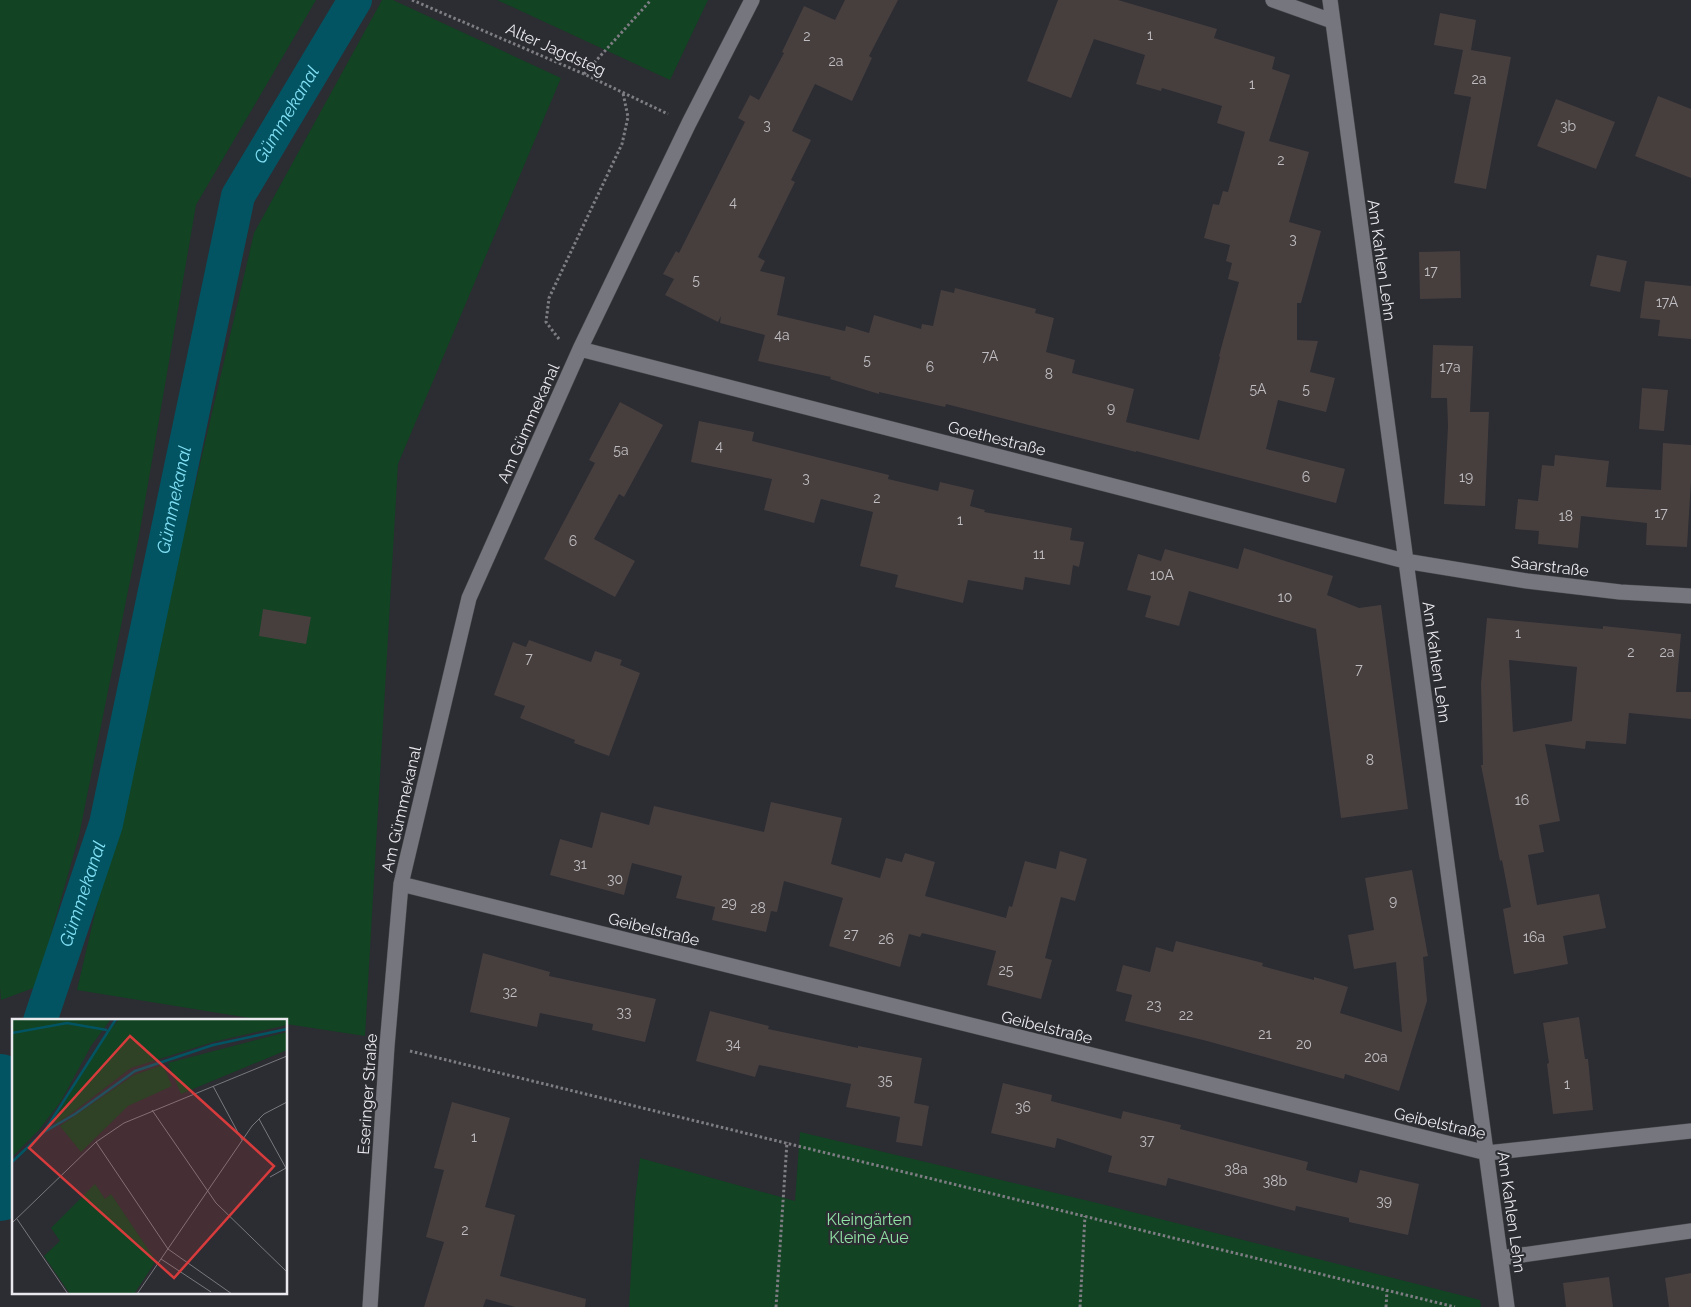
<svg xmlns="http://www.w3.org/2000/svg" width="1691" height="1307" font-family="Raleway,sans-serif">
  <rect width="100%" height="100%" fill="#2c2c33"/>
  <path fill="#124322" d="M 0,0 L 316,0 L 196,205 L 139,536 L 79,836 L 36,987 L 1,1000 L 0,987 Z
    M 382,0 L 393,0 L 561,78 L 398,464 L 365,1036 L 286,1024 L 286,1021 L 268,1021 L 77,990 L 254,233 Z
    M 497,0 L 708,0 L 670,80 Z
    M 800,1132 L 1089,1201 L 1480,1300 L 1481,1307 L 629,1307 L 635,1201 L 640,1158 L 795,1201 Z"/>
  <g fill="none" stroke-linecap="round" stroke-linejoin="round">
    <g stroke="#035462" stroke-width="34">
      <path id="s1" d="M 40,1021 L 106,824 L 238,196 L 355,0"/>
      <path d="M 5,1123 L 14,1098"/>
    </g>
    <path stroke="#035462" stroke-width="58" d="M 0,1083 L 5,1123 L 0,1192"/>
  </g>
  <path fill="#473f3e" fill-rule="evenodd" d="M 845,0 L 898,0 L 869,56 L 872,58 L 852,101 L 815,84 L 792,131 L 811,140 L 791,180 L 795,182 L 758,257 L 765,261 L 760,271 L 785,277 L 777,315 L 845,331 L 846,326 L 869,333 L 874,315 L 921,329 L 922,324 L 933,326 L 941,290 L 954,293 L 955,288 L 1036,309 L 1035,313 L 1054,318 L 1046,352 L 1075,360 L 1072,373 L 1134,389 L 1126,422 L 1199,440 L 1220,357 L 1219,356 L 1239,282 L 1228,279 L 1232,263 L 1226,261 L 1230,245 L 1204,238 L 1213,204 L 1219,205 L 1223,191 L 1228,192 L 1245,132 L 1217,123 L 1222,106 L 1162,88 L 1161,91 L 1136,84 L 1145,55 L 1094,39 L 1071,98 L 1027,81 L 1058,0 L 1118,0 L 1217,29 L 1214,38 L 1275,57 L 1272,69 L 1290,75 L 1269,141 L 1309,152 L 1289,222 L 1321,231 L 1301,303 L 1297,303 L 1297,340 L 1318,341 L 1310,372 L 1335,378 L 1326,412 L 1278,400 L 1266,449 L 1345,469 L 1336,503 L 1136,451 L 1136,452 L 946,404 L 945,407 L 879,392 L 879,394 L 830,379 L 831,377 L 758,361 L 765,335 L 720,323 L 721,316 L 718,322 L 665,295 L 674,279 L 663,274 L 676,251 L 679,253 L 745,122 L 738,118 L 750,95 L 759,100 L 784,53 L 782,52 L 804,6 L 835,20 Z
    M 1440,13 L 1476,20 L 1471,50 L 1511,57 L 1486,189 L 1454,183 L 1471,97 L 1454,94 L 1463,50 L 1434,45 Z
    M 1658,96 L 1691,109 L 1691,178 L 1635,156 Z
    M 1556,99 L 1615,122 L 1596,169 L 1537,146 Z
    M 1460,251 L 1461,298 L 1420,299 L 1419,252 Z
    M 1597,255 L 1627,261 L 1620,292 L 1590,286 Z
    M 1645,281 L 1691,286 L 1691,339 L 1658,336 L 1660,320 L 1640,318 Z
    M 1433,345 L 1473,346 L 1470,412 L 1489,412 L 1485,506 L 1444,504 L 1448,426 L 1447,398 L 1431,398 Z
    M 1642,388 L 1668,390 L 1664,431 L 1639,429 Z
    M 620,402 L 663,425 L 624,497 L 619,494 L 594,539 L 635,561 L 615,597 L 544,559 L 595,463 L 589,460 Z
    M 699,421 L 754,432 L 752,441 L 889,475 L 888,479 L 938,491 L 940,482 L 974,490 L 970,506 L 985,510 L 984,512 L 1072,528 L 1070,540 L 1084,542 L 1079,567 L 1073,565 L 1070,585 L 1025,577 L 1023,590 L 968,580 L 963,603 L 895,587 L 898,575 L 860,566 L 873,512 L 821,499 L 814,523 L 764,510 L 772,479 L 691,462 Z
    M 1663,443 L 1691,445 L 1691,481 L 1687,547 L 1646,545 L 1647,523 L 1581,516 L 1578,548 L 1538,544 L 1539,531 L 1515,529 L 1518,499 L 1538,501 L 1542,465 L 1554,466 L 1555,455 L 1609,461 L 1606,487 L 1661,490 Z
    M 1244,548 L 1333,576 L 1327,595 L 1359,608 L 1381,605 L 1408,809 L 1341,818 L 1316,629 L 1189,591 L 1179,626 L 1145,617 L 1151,596 L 1127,590 L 1138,554 L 1161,561 L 1165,549 L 1238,569 Z
    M 263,609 L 311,617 L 306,644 L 259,636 Z
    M 1487,618 L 1603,629 L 1603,626 L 1681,634 L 1676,692 L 1691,692 L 1691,719 L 1629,713 L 1626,744 L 1586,741 L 1585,749 L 1545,744 L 1560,821 L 1539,825 L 1544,852 L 1528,855 L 1537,905 L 1599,894 L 1606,928 L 1563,936 L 1568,964 L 1514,974 L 1503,909 L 1511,907 L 1502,860 L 1500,861 L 1481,765 L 1483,765 L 1481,684 ZM 1509,660 L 1577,667 L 1572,721 L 1513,732 Z
    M 529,640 L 591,662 L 595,651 L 622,660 L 620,665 L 640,673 L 609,756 L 574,743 L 575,740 L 520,718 L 525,706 L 494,695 L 513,642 L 526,647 Z
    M 771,802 L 842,818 L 831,864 L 880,878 L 886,858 L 902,862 L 905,853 L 935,862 L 925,896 L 1006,918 L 1009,906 L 1012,907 L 1025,861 L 1056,869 L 1060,851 L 1087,859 L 1075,901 L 1061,897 L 1045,958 L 1052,960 L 1041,999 L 987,985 L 996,951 L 922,933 L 920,937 L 909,934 L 900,967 L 829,946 L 843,898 L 784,881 L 777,912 L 771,911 L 766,932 L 712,920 L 715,907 L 676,898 L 682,876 L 632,863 L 624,895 L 550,875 L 560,839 L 592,848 L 601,812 L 649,825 L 654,806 L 764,832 Z
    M 1412,870 L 1428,956 L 1423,957 L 1427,1001 L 1399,1091 L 1345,1074 L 1344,1079 L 1207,1041 L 1125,1021 L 1132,995 L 1116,991 L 1123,965 L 1150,972 L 1156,947 L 1173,952 L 1176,941 L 1263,963 L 1262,966 L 1314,980 L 1314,977 L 1348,987 L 1340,1013 L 1402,1032 L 1396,962 L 1354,969 L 1348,935 L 1374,930 L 1365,878 Z
    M 483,953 L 550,972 L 549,976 L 656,999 L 645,1042 L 592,1030 L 593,1024 L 540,1013 L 537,1027 L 470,1012 Z
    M 710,1011 L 769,1026 L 768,1029 L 858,1048 L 858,1046 L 922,1058 L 914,1103 L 929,1106 L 922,1146 L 896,1142 L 900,1117 L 846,1107 L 851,1084 L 759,1065 L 755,1077 L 696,1061 Z
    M 1579,1017 L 1585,1059 L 1588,1059 L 1593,1110 L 1553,1114 L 1547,1064 L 1549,1063 L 1543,1023 Z
    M 1003,1083 L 1052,1095 L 1051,1101 L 1121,1119 L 1123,1111 L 1181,1125 L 1180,1129 L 1308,1162 L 1306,1170 L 1357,1183 L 1360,1170 L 1419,1184 L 1408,1235 L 1349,1222 L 1349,1218 L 1296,1206 L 1295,1211 L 1168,1178 L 1166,1186 L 1108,1172 L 1112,1156 L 1057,1138 L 1055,1148 L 991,1133 Z
    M 452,1102 L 510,1118 L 485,1207 L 515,1215 L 500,1276 L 586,1299 L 585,1307 L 515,1307 L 486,1299 L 483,1307 L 424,1307 L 444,1242 L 426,1237 L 444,1170 L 434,1168 Z
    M 1691,1273 L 1691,1307 L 1669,1307 L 1665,1278 Z
    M 1609,1277 L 1613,1307 L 1566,1307 L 1563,1283 Z"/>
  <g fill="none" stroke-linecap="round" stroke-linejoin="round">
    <g stroke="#48484e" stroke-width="16">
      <path id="minor" d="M 1273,0 L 1332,21
        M 1330,0 L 1507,1307
        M 580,349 L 1405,561 L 1527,581 L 1620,592 L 1691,596
        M 401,884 L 1487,1153 L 1691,1131
        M 1501,1258 L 1691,1231
        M 370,1307 L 387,1046 L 401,884 L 469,598 L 580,349 L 689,123 L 752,0"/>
    </g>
    <path stroke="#7d7d83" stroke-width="3" stroke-dasharray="2.5 2.5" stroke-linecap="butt" d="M 412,0 L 584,74 L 668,114
      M 584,74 L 651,0
      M 559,339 L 546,322 L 549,298 L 622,144 L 628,117 L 623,93
      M 410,1051 L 1455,1307
      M 776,1307 L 787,1142
      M 1080,1307 L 1085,1216
      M 1386,1307 L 1387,1291"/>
    <use href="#minor" stroke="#76767e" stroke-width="15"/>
  </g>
  <g text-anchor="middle" stroke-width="4.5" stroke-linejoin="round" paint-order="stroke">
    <g font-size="14" fill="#c0bec2">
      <text x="1150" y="40">1</text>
      <text x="807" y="41">2</text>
      <text x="836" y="66">2a</text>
      <text x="1479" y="84">2a</text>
      <text x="1252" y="89">1</text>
      <text x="767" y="130">3</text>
      <text x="1568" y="131">3b</text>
      <text x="1281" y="165">2</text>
      <text x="733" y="207">4</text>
      <text x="1293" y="244">3</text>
      <text x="1431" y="276">17</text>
      <text x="696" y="285">5</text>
      <text x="1667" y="307">17A</text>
      <text x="782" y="340">4a</text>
      <text x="990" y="361">7A</text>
      <text x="867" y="365">5</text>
      <text x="930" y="372">6</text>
      <text x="1450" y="372">17a</text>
      <text x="1049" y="379">8</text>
      <text x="1258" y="394">5A</text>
      <text x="1306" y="394">5</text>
      <text x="1111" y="413">9</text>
      <text x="719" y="451">4</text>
      <text x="621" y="455">5a</text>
      <text x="1306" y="482">6</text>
      <text x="1466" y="482">19</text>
      <text x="806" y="483">3</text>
      <text x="877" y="503">2</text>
      <text x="1661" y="518">17</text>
      <text x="1566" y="521">18</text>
      <text x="960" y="525">1</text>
      <text x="573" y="546">6</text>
      <text x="1039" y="559">11</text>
      <text x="1162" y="580">10A</text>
      <text x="1285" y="602">10</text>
      <text x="1518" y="638">1</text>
      <text x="1631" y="657">2</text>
      <text x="1667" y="657">2a</text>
      <text x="529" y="663">7</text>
      <text x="1359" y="674">7</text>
      <text x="1370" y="765">8</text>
      <text x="1522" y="805">16</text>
      <text x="580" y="869">31</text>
      <text x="615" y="884">30</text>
      <text x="1393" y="906">9</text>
      <text x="729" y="908">29</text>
      <text x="758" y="913">28</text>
      <text x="851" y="939">27</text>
      <text x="1534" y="942">16a</text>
      <text x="886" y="944">26</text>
      <text x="1006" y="975">25</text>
      <text x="510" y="997">32</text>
      <text x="1154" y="1010">23</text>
      <text x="624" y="1017">33</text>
      <text x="1186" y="1020">22</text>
      <text x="1265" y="1039">21</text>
      <text x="733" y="1049">34</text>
      <text x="1304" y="1049">20</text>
      <text x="1376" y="1062">20a</text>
      <text x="885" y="1085">35</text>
      <text x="1567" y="1089">1</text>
      <text x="1023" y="1112">36</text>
      <text x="474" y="1142">1</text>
      <text x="1147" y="1145">37</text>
      <text x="1236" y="1174">38a</text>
      <text x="1275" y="1186">38b</text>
      <text x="1384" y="1206">39</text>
      <text x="465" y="1235">2</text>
    </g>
    <g font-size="16" fill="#e9e9ee" stroke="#2c2c33">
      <text transform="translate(556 49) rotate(24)" y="6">Alter Jagdsteg</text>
      <text transform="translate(1382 260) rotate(82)" y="6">Am Kahlen Lehn</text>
      <text transform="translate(528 423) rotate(-66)" y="6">Am Gümmekanal</text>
      <text transform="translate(997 438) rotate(14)" y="6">Goethestraße</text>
      <text transform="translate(1550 566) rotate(7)" y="6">Saarstraße</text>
      <text transform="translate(1437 662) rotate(82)" y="6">Am Kahlen Lehn</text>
      <text transform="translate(401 809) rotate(-77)" y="6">Am Gümmekanal</text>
      <text transform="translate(654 929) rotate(14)" y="6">Geibelstraße</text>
      <text transform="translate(1047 1027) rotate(14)" y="6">Geibelstraße</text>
      <text transform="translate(367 1094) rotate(-86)" y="6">Eseringer Straße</text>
      <text transform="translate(1440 1123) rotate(13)" y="6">Geibelstraße</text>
      <text transform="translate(1512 1212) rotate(82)" y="6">Am Kahlen Lehn</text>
    </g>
    <g font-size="16" fill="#90e3a4" stroke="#2c2c33">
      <text x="869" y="1225">Kleingärten<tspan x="869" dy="18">Kleine Aue</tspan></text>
    </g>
    <g font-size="18" font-style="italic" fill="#82e1f6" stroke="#2c2c33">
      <text dy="6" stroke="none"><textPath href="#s1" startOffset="944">Gümmekanal</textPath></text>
      <text dy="6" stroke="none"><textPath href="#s1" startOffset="539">Gümmekanal</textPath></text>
      <text dy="6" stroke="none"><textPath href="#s1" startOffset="134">Gümmekanal</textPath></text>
    </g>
  </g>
  <g transform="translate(12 1019)">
    <rect width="275" height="275" fill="#2c2c33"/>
    <path d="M 0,0 L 99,0 L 79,27 L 49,82 L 27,111 L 0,138 ZM 107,0 L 275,0 L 275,6 L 201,23 L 119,49 L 60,94 L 45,104 L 41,102 L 84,29 ZM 275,13 L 275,31 L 169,75 L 156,44 ZM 151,46 L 160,67 L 116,87 L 69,133 L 48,107 L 122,56 ZM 83,165 L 93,180 L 99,175 L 144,242 L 122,275 L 58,275 L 32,237 L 48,222 L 39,209 Z" fill="#124322"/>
    <path fill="none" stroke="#035462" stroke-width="2.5" d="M 0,14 L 55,4 L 95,11M 32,113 L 63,95 L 123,52 L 201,26 L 275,10M 0,143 L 32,113 L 104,0"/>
    <path fill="none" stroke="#78787e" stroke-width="1" d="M 201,67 L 230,121M 140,91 L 204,184 L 275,253M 247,100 L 275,151M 84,123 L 156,230 L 220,275M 258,158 L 274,149M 5,200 L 56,275M 0,204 L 84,123 L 112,104 L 275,37M 149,240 L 199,273M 125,275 L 240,107 L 252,95 L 275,83"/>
    <path fill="#d83b3c" fill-opacity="0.15" stroke="#d83b3c" stroke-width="2.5" d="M 118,17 L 262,147 L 162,259 L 17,129 Z"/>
    <rect width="275" height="275" fill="none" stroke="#e9e9ee" stroke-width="2.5"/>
  </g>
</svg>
